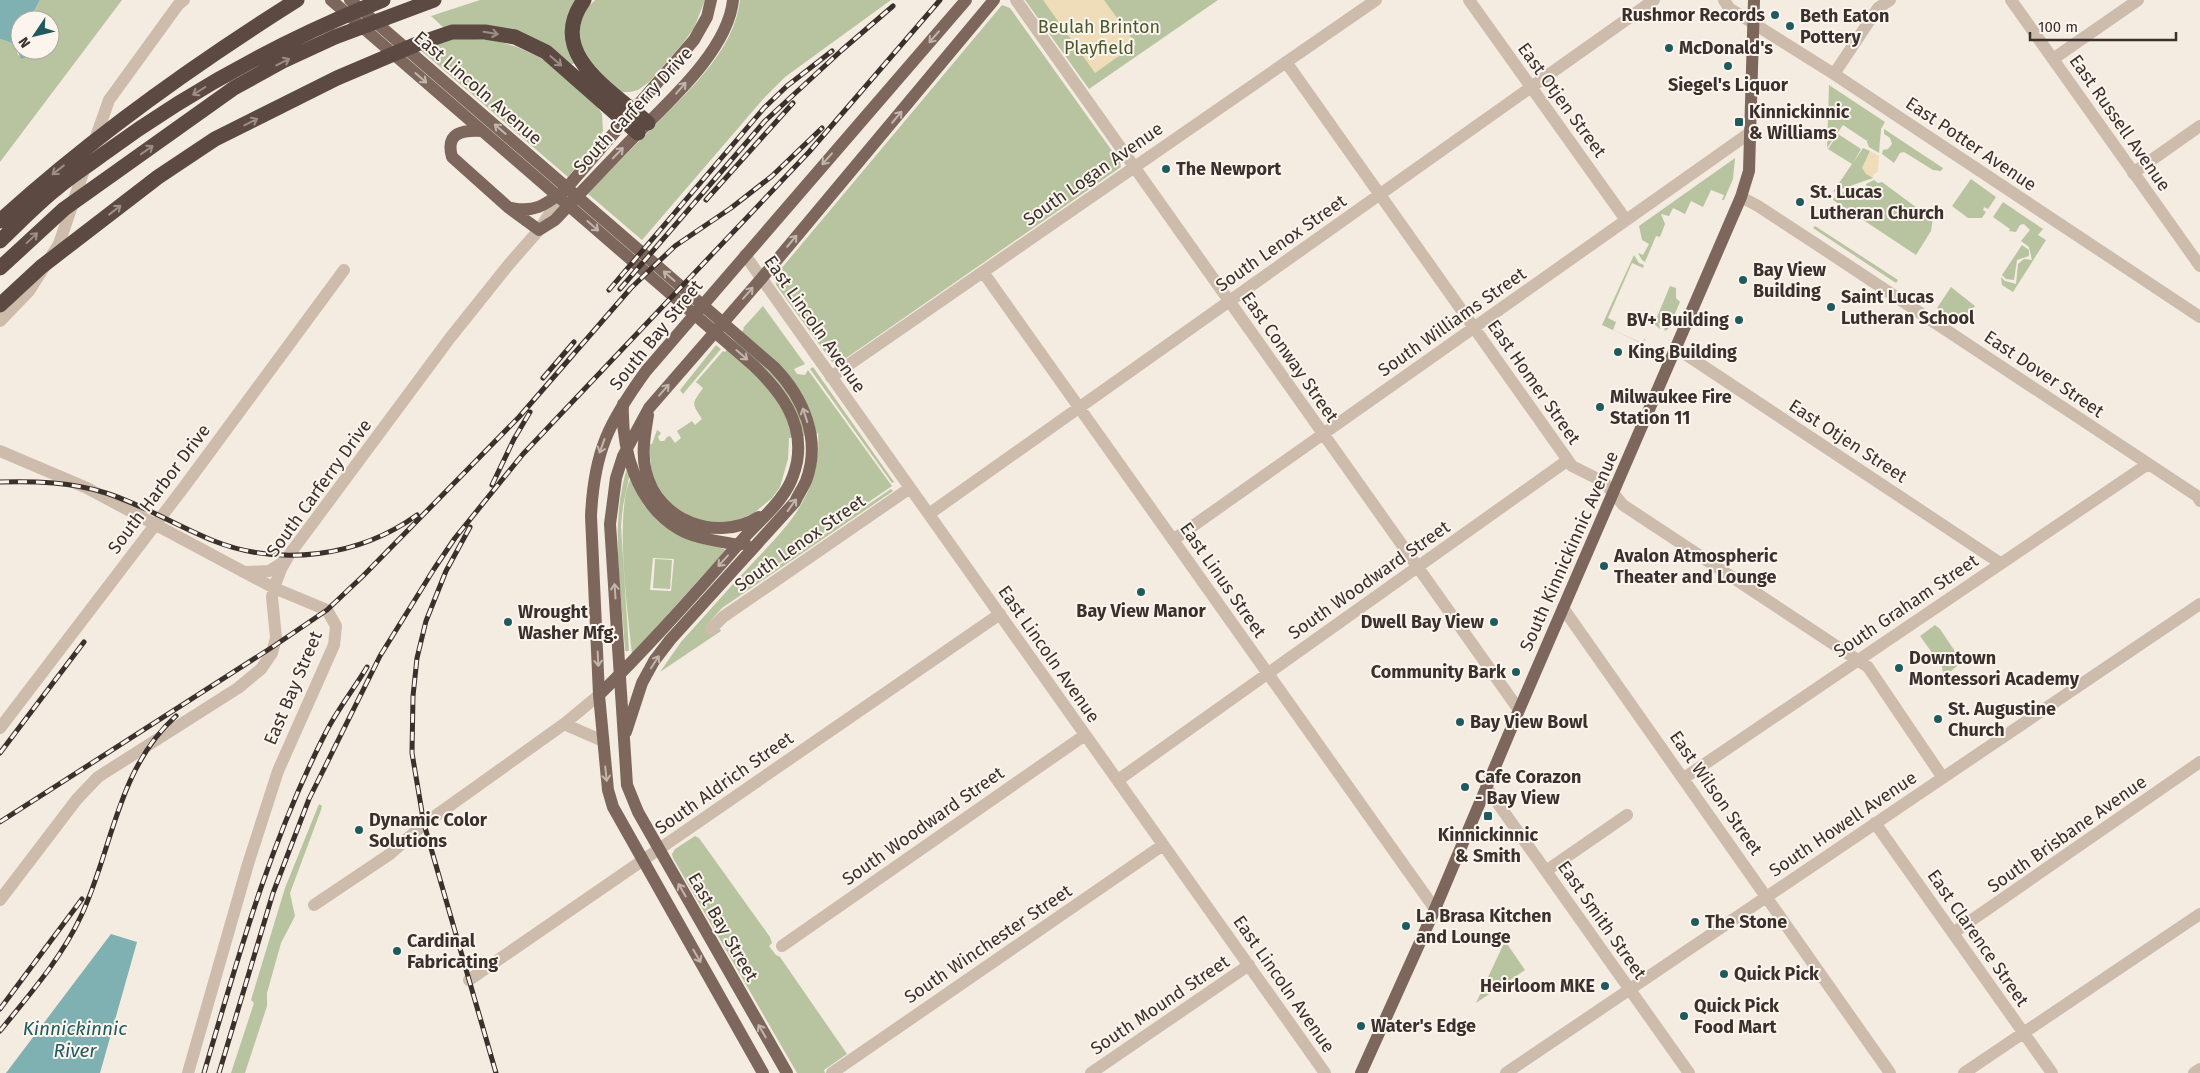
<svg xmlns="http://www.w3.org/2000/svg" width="2200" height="1073" font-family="'Fira Sans',sans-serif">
  <rect width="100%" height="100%" fill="#f4ebe1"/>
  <path fill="#b8c4a0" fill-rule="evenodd" d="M 40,0 L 122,0 L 0,162 L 0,39 L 15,44 L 18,55 L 26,57 L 34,50 L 50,50 L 50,20 L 29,20 Z
    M 480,0 L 578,0 L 575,63 L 570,65 L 552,49 L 444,28 L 431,16 Z
    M 595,0 L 705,0 L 694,28 L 683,43 L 649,82 L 638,90 L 630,92 L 623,92 L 613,88 L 591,68 L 577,37 L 582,13 Z
    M 740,0 L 891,0 L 785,77 L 764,98 L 642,240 L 587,193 C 609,172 630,150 652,128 C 687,92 734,52 740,0 Z
    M 1025,0 L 1218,0 L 1089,89 Z
    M 1002,5 L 1010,8 L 1120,162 L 1121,167 L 839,363 L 832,362 L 776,285 L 775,276 Z
    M 452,38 L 494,40 L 517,47 L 539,57 L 554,67 L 596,104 L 602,114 L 603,131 L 598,139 L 568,177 L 418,48 Z
    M 1829,85 L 1885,122 L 1881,129 L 1879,153 L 1869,147 L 1867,142 L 1868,139 L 1867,141 L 1843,125 L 1827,148 Z
    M 1884,129 L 1943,168 L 1941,171 L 1933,170 L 1904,152 L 1900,153 L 1894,163 L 1882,154 L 1883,150 L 1888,149 L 1892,144 L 1890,138 L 1884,134 Z
    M 1838,134 L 1861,149 L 1853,163 L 1863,148 L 1870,151 L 1863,168 L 1873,178 L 1833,192 L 1852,164 L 1828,149 Z
    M 1735,158 L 1733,179 L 1724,200 L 1722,200 L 1724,195 L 1711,190 L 1703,207 L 1691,201 L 1685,214 L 1673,208 L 1669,216 L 1661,214 L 1665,224 L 1660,237 L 1656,236 L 1645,262 L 1642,260 L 1638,253 L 1643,255 L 1649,244 L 1642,240 L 1639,226 Z
    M 1971,179 L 1996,197 L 1988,209 L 1984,207 L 1983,210 L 1986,212 L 1982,218 L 1968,218 L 1952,206 Z
    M 1874,180 L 1878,183 L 1882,182 L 1928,216 L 1933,217 L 1931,231 L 1916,255 L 1833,200 L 1836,195 L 1856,188 L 1857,191 L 1864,190 L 1867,187 L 1866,184 Z
    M 2003,202 L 2043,229 L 2038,235 L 2046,240 L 2013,292 L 2002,285 L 2001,277 L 2005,281 L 2016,284 L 2018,264 L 2024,259 L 2032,260 L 2029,247 L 2021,241 L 2030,230 L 2024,224 L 2020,225 L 2016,232 L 2009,231 L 2010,229 L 1993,217 Z
    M 1815,226 L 1898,280 L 1896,283 L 1813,228 Z
    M 2022,245 L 2029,250 L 2029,256 L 2017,260 L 2014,280 L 2006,279 L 2002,275 Z
    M 1634,255 L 1639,263 L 1644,265 L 1643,268 L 1632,263 L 1608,318 L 1616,322 L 1613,330 L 1642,343 L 1646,337 L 1643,344 L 1602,325 Z
    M 1670,286 L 1676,288 L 1676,298 L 1680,302 L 1668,329 L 1665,331 L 1663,323 L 1659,323 L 1660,329 L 1654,324 Z
    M 1951,287 L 1975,306 L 1962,325 L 1937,308 Z
    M 763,306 L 805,364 L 794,369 L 797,374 L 805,375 L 808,370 L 892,486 L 743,588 L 736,581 C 778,534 823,501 818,432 L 817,434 L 789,438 L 788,459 L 780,487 L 772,498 L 754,513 L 730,523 L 698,522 L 669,504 L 652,477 L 649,444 L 652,444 L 657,430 L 661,433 L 658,437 L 660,441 L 664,441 L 667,437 L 670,436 L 675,443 L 681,438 L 677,431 L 692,421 L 695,425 L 702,419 C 692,403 691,405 703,388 L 696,382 L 723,351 L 725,352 L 744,329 L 743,328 Z
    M 716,345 L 721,349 L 683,394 L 680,390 Z
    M 813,367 L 894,482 L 892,483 L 810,369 Z
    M 627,468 L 630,473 L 623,506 L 621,526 L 629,651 L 625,651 C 622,591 609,527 627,468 Z
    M 631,477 L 643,504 L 659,522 L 726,550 L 632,654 C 628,612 614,513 631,477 ZM 653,558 L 674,559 L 671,591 L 650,590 Z
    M 891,489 L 893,491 L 722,608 L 706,626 L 711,634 L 720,629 L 721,631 L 660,672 L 681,642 L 734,583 L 743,590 Z
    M 655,559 L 672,560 L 670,589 L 653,588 Z
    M 1935,625 L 1940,629 L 1962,662 L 1951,671 L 1943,673 L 1941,660 L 1938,661 L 1920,636 Z
    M 319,804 L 322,806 L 321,810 L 290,893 L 295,916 L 281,943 L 267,993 L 267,1006 L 245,1073 L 231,1073 L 254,1003 L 251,1000 L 285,888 Z
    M 695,836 L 699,838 L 770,937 L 772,943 L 769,946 L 776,955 L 780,957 L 847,1054 L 824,1070 L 825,1073 L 797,1073 L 673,858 L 672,854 L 675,849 Z
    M 1505,941 L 1525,970 L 1476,1003 Z"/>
  <path fill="#efdcb8" d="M 1043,0 L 1104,0 L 1136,44 L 1095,73 Z
    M 1870,151 L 1879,156 L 1878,172 L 1874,174 L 1873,178 L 1866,174 L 1862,168 Z"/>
  <path fill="#7fb0b2" d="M 0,0 L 40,0 L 29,20 L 20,20 L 20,50 L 34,50 L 26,57 L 21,59 L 15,44 L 0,39 Z
    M 111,934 L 137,942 L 100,1073 L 6,1073 Z"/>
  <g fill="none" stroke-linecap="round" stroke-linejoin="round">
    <path stroke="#cdbbac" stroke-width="12" d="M 1016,0 L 1519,710
      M 1469,0 L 1626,220
      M 1724,0 L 1729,8 L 1834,74 L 2200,317
      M 2011,0 L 2200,266
      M 2053,59 L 2138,0
      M 1286,62 L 1572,466 L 1604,482 L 1623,505 L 1868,667 L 1943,778
      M 1834,74 L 1878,8 L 1890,0
      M 93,145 L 109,100 L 178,5 L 184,0
      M 2133,173 L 2200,126
      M 1741,197 L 1758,206 L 1813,242 L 2197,496 L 2200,501
      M 745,255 L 1325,1073
      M 983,272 L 1435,909
      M 0,321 L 29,291 L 59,244 L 86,164
      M 1676,348 L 2000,563
      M 831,377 L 1376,0
      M 0,451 L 87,488 L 274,588 L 327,610 L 336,626 L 334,645 L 278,771 L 248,864 L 188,1073
      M 929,514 L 1654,0
      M 1173,540 L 1751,132
      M 246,572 L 269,571 L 285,561
      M 1563,608 L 1890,1073
      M 711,629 L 723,617 L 910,488
      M 564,724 L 603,741
      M 0,728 L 184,487 L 344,270
      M 1684,778 L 2148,464
      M 1118,780 L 1568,460
      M 1487,788 L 1689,1073
      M 1875,823 L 2052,1073
      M 1546,871 L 1627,815
      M 0,900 L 77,799 L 98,777 L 238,688 L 261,669 L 272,653 L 276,638 L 272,597 L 274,588 L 281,569 L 289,555 L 450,338 L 510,263 L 539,230 L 563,193
      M 314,905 L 390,854 L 424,824 L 564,724 L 599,695
      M 1953,933 L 2200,762
      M 782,946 L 1085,735
      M 469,980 L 1000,614
      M 832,1073 L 1163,845
      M 1091,1073 L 1249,965
      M 1506,1073 L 2200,604
      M 1964,1073 L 2200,914
      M 2194,1073 L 2200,1069"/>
    <path stroke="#7d675c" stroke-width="12" d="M 331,0 L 754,366 C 781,392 804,422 797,462 C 795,471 792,480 788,487 C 777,507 758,522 743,539 C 697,592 649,646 599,695
      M 350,0 L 774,367 C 803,397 822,439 806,481 C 803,488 798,495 795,502 L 670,640 L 654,661 L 642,683 L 626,732
      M 482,131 C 463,130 445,132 452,157 L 509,208 L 539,230 L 555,220 C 580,193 606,166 632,139 C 666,104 728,51 733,0
      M 512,208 C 536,213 546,204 564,191 L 694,40 L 707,17 L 711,0
      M 623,404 C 621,449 637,505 679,529 C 696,539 719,541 738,545 L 745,543
      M 648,415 C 645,434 641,453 646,472 C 658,521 716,543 759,517
      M 763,1073 L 613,807 L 608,790 L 599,695 L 591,516 C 594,451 609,422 646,371 L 966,0
      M 787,1073 L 638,812 L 627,785 L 610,524 L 616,478 L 623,456 L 649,408 L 761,279 L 994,0
      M 1361,1073 L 1435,909 L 1519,710 L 1741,197 L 1749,171 L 1754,0"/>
    <path stroke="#5c4a42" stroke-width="15" d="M 584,0 C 545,54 612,91 648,123
      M 0,221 C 92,137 192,66 297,0
      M 0,241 C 18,224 36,205 56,189 C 70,177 86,167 102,155 C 189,91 283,40 383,0
      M 0,268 L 64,209 L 234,88 L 283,61 L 335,37 L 434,0
      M 0,305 L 41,267 L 158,177 L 215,139 L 337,78 L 417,44 L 452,32 L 485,32 L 515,37 L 546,52 L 638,133"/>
    <g stroke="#3b302b" stroke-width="5">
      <path id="rail" d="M 706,200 L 793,103
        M 620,289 L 765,121 L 842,50 L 893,6
        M 609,290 L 764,108 L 787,86 L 832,51
        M 543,378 L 574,342
        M 0,482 C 36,481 71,482 106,493 C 143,505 177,526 214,541 C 280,567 359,557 417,515
        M 492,485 L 514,439 L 530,412
        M 470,527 L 446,571 L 426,621 L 417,658 L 413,696 L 412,753 L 424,824 L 496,1073
        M 0,753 L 84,642
        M 0,822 L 274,646 L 327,610 L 363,576 L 519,417 L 631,288 L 675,246 L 731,208 L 772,176 L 822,128
        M 0,1009 L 82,899
        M 0,1031 C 29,995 61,959 81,916 C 113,848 117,769 176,716
        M 204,1073 C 238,957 270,842 325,734 C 337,710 354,689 367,667
        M 219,1073 L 273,893 L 309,799 L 380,656 L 434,569 L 455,538 L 523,454 L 809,152 L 940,0"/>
    </g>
    <use href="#rail" stroke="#fbf5ee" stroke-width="3" stroke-dasharray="9" stroke-linecap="butt"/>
  </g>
  <defs><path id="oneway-shaft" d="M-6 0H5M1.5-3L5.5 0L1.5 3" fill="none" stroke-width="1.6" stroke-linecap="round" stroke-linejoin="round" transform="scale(1.25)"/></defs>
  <g stroke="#9c8e87">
    <use href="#oneway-shaft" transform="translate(491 33) rotate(9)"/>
    <use href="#oneway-shaft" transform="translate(556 61) rotate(41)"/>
    <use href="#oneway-shaft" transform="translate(283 62) rotate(-27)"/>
    <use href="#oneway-shaft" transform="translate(199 91) rotate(148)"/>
    <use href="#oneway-shaft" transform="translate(251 122) rotate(-27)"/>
    <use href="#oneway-shaft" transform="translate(147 150) rotate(-35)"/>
    <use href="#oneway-shaft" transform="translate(58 170) rotate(142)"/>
    <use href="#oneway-shaft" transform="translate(115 210) rotate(-38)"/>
    <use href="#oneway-shaft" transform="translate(32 238) rotate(-43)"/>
  </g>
  <g stroke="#c2b5ac">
    <use href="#oneway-shaft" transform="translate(934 37) rotate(131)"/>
    <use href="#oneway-shaft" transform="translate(421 78) rotate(41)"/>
    <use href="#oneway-shaft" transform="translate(681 88) rotate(-49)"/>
    <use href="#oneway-shaft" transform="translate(897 117) rotate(-50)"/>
    <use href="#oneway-shaft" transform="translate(500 129) rotate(-139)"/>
    <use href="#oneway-shaft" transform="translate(618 153) rotate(-46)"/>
    <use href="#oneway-shaft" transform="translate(827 159) rotate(131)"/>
    <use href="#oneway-shaft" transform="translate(593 226) rotate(41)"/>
    <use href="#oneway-shaft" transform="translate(792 241) rotate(-50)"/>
    <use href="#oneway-shaft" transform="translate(669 276) rotate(-139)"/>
    <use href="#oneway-shaft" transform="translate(748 293) rotate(-49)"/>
    <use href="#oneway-shaft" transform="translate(742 355) rotate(41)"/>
    <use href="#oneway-shaft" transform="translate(664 390) rotate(-49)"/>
    <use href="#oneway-shaft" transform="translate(805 415) rotate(-108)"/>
    <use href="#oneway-shaft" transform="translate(602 446) rotate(110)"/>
    <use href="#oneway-shaft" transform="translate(792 505) rotate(-54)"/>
    <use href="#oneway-shaft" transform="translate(723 561) rotate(132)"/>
    <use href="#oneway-shaft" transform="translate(615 591) rotate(-94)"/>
    <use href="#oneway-shaft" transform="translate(598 659) rotate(87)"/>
    <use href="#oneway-shaft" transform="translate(655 662) rotate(-57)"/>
    <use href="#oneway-shaft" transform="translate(606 774) rotate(84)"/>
    <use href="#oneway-shaft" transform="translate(682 890) rotate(-120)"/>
    <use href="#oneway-shaft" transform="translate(697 956) rotate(60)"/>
    <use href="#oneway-shaft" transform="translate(762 1031) rotate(-120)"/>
  </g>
  <g fill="#1f5a5e" stroke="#fbf5ee" stroke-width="2">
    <circle cx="1775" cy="15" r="5"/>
    <circle cx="1790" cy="26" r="5"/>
    <circle cx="1669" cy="48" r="5"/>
    <circle cx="1728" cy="66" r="5"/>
    <rect x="1734" y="117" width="10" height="10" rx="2.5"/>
    <circle cx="1166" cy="169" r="5"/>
    <circle cx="1800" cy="202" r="5"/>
    <circle cx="1743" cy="280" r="5"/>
    <circle cx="1831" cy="307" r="5"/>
    <circle cx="1739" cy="320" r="5"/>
    <circle cx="1618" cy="352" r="5"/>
    <circle cx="1600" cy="407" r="5"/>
    <circle cx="1604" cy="566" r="5"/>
    <circle cx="1141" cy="592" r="5"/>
    <circle cx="508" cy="622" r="5"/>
    <circle cx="1494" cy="622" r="5"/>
    <circle cx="1899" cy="668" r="5"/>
    <circle cx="1516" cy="672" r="5"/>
    <circle cx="1938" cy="719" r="5"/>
    <circle cx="1460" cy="722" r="5"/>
    <circle cx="1465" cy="787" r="5"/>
    <rect x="1483" y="811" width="10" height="10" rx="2.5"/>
    <circle cx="359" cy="830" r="5"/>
    <circle cx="1695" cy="922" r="5"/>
    <circle cx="1406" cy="926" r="5"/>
    <circle cx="397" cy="951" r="5"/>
    <circle cx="1724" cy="974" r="5"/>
    <circle cx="1605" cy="986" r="5"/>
    <circle cx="1684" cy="1016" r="5"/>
    <circle cx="1361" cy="1026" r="5"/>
  </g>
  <g text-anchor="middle" stroke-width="4" stroke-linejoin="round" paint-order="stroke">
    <g font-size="18" font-weight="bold" fill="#3b302b" stroke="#fbf5ee" text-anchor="start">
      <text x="1765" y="21" text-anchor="end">Rushmor Records</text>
      <text x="1800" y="22">Beth Eaton<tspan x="1800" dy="21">Pottery</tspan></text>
      <text x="1679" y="54">McDonald's</text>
      <text x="1728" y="91" text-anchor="middle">Siegel's Liquor</text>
      <text x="1749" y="118">Kinnickinnic<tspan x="1749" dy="21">&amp; Williams</tspan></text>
      <text x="1176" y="175">The Newport</text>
      <text x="1810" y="198">St. Lucas<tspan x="1810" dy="21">Lutheran Church</tspan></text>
      <text x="1753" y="276">Bay View<tspan x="1753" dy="21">Building</tspan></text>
      <text x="1841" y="303">Saint Lucas<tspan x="1841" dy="21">Lutheran School</tspan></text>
      <text x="1729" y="326" text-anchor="end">BV+ Building</text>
      <text x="1628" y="358">King Building</text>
      <text x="1610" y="403">Milwaukee Fire<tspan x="1610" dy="21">Station 11</tspan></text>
      <text x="1614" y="562">Avalon Atmospheric<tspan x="1614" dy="21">Theater and Lounge</tspan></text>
      <text x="1141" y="617" text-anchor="middle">Bay View Manor</text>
      <text x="518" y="618">Wrought<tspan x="518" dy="21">Washer Mfg.</tspan></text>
      <text x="1484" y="628" text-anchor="end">Dwell Bay View</text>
      <text x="1909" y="664">Downtown<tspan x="1909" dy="21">Montessori Academy</tspan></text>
      <text x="1506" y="678" text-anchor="end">Community Bark</text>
      <text x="1948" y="715">St. Augustine<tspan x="1948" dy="21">Church</tspan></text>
      <text x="1470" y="728">Bay View Bowl</text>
      <text x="1475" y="783">Cafe Corazon<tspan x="1475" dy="21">- Bay View</tspan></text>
      <text x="369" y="826">Dynamic Color<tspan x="369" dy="21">Solutions</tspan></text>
      <text x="1488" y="841" text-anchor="middle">Kinnickinnic<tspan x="1488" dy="21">&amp; Smith</tspan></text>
      <text x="1416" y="922">La Brasa Kitchen<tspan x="1416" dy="21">and Lounge</tspan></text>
      <text x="1705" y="928">The Stone</text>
      <text x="407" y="947">Cardinal<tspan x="407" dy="21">Fabricating</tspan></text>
      <text x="1734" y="980">Quick Pick</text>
      <text x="1595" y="992" text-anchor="end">Heirloom MKE</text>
      <text x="1694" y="1012">Quick Pick<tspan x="1694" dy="21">Food Mart</tspan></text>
      <text x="1371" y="1032">Water's Edge</text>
    </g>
    <g font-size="18" fill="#4a5a2e" stroke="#fbf5ee">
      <text x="1099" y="33">Beulah Brinton<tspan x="1099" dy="21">Playfield</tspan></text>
    </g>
    <g font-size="18" fill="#3b302b" stroke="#fbf5ee">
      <text transform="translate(478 88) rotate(41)" y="6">East Lincoln Avenue</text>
      <text transform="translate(1562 100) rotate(54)" y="6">East Otjen Street</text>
      <text transform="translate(633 110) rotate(-47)" y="6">South Carferry Drive</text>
      <text transform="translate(2120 123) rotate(55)" y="6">East Russell Avenue</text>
      <text transform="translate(1971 144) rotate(34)" y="6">East Potter Avenue</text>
      <text transform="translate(1093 174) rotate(-35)" y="6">South Logan Avenue</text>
      <text transform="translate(1281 243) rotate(-35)" y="6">South Lenox Street</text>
      <text transform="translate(1452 322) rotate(-35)" y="6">South Williams Street</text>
      <text transform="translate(815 324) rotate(55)" y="6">East Lincoln Avenue</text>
      <text transform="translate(656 335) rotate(-51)" y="6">South Bay Street</text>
      <text transform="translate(1290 357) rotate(55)" y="6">East Conway Street</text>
      <text transform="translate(2044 374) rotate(34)" y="6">East Dover Street</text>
      <text transform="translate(1534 382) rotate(55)" y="6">East Homer Street</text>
      <text transform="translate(1848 441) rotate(33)" y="6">East Otjen Street</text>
      <text transform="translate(319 488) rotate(-54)" y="6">South Carferry Drive</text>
      <text transform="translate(159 489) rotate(-53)" y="6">South Harbor Drive</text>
      <text transform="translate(800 543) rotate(-35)" y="6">South Lenox Street</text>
      <text transform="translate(1569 551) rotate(-66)" y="6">South Kinnickinnic Avenue</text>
      <text transform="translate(1223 580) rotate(55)" y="6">East Linus Street</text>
      <text transform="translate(1369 580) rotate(-35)" y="6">South Woodward Street</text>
      <text transform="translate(1906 606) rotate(-34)" y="6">South Graham Street</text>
      <text transform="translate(1049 654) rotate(55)" y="6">East Lincoln Avenue</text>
      <text transform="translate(293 688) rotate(-67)" y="6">East Bay Street</text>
      <text transform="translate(724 783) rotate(-35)" y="6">South Aldrich Street</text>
      <text transform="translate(1716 793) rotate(55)" y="6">East Wilson Street</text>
      <text transform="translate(1843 824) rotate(-34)" y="6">South Howell Avenue</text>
      <text transform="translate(923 826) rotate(-35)" y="6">South Woodward Street</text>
      <text transform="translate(2067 834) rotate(-35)" y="6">South Brisbane Avenue</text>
      <text transform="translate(1602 920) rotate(55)" y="6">East Smith Street</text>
      <text transform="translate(723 927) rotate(60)" y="6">East Bay Street</text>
      <text transform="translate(1978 938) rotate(55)" y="6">East Clarence Street</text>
      <text transform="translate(988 944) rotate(-34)" y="6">South Winchester Street</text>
      <text transform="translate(1284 984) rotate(55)" y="6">East Lincoln Avenue</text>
      <text transform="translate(1160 1005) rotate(-34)" y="6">South Mound Street</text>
    </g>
    <g font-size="19" font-style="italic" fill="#1f5a5e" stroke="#fbf5ee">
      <text x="75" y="1035">Kinnickinnic<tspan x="75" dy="22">River</tspan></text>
    </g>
  </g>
  <g transform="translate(35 35) rotate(235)"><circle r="24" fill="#fbf5ee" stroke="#aea6a0"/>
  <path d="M0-4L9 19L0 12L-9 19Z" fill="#1f5a5e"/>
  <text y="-8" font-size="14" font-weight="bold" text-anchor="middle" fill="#3b302b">N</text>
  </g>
  <path d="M2030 32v8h146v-8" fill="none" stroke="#3b302b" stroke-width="2.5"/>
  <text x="2038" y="32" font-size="15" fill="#3b302b" stroke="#fbf5ee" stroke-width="4" paint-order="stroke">100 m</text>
</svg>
